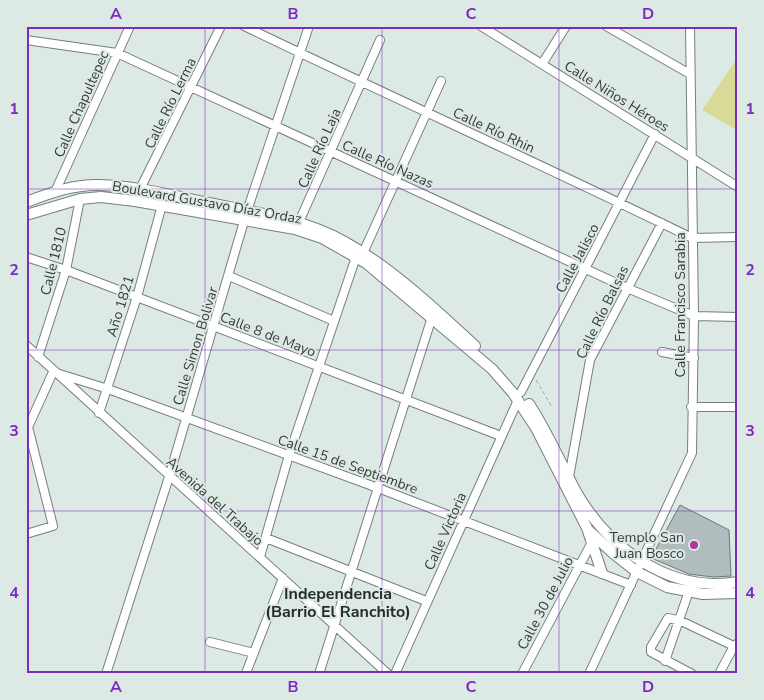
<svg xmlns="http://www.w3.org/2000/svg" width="764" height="700" font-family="'Nunito Sans',sans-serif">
  <rect width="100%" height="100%" fill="#dde9e5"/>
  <path fill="#d8db98" d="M 738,57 L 738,131 L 702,110 Z"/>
  <path fill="#b0bcbe" stroke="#6d7879" d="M 680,505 L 729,530 L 731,576 L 713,577 L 689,574 L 651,558 Z"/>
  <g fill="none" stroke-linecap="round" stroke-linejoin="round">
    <g stroke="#757f7c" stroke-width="10">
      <path id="minor" d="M 244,26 C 393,98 543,165 692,238 L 738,237
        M 481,26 L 738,187
        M 606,26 L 690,74
        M 26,40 L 117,53 L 627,288 L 694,316 L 738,317
        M 542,64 L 566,26
        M 140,189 L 221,26
        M 55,192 L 130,26
        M 299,222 L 380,40
        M 363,253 L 441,81
        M 26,257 L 66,270 L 501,436
        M 229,276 L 334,321
        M 26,345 L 388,674
        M 662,352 L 694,358
        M 38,357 L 66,270 L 80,199
        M 521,392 L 655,134
        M 691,407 L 738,407
        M 99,413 L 137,297 L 162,205
        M 29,425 L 53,372 L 108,389 L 378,488 L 631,585
        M 569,477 L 590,360 L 662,223
        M 26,534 L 53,526 L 27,423
        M 266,538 L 426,601
        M 260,557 L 289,455 L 356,257
        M 210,642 L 254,653
        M 665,661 L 689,591
        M 246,673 L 283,578
        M 106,674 L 169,477 L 247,211 L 309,26
        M 319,674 L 432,317
        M 395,674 L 518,400
        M 522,674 L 591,544
        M 589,674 L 692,453 L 694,316 L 690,26
        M 692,674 L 651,652 L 651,647 L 668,618 L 681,621 L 738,648
        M 719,674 L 734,646 L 738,643"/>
    </g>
    <g stroke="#757f7c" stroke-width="12">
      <path id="major" d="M 26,202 C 50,193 74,184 100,185 C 135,186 170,195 204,202 C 252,212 302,218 345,242 C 393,269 435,309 475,346
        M 26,215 L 80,199 L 101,197 L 135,201 L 295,229 L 322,238 L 366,263 L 492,369 L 513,393 L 536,428 L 588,530 L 613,553 L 637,572 L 667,587 L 703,594 L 738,593
        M 529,404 C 547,431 559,460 574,488 C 605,546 669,594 738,582
        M 588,531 L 602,573"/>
    </g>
    <path stroke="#a0a9a7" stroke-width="1" stroke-dasharray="4 2.5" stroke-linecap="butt" d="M 536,380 L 552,407"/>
    <use href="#minor" stroke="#fff" stroke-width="8"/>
    <use href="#major" stroke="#fff" stroke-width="10"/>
  </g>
  <path fill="none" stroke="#7b2cbf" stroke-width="1" stroke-opacity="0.55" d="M 205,26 L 205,674M 382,26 L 382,674M 559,26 L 559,674M 26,189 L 738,189M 26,350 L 738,350M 26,511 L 738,511"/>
  <circle fill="#ac3a96" stroke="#dde9e5" stroke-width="2" cx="694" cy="545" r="5"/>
  <g text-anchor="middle" stroke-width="4" stroke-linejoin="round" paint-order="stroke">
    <g font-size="14" fill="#363a39" stroke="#dde9e5">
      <text transform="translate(617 96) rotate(32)" y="5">Calle Niños Héroes</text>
      <text transform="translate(170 103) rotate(-64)" y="5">Calle Río Lerma</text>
      <text transform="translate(81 104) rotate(-66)" y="5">Calle Chapultepec</text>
      <text transform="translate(494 130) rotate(25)" y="5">Calle Río Rhin</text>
      <text transform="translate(319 148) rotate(-66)" y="5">Calle Río Laja</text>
      <text transform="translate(388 164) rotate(24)" y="5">Calle Río Nazas</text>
      <text transform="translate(207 202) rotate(10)" y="5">Boulevard Gustavo Díaz Ordaz</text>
      <text transform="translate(577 258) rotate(-62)" y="5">Calle Jalisco</text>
      <text transform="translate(53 261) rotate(-76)" y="5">Calle 1810</text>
      <text transform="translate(680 305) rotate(-90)" y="5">Calle Francisco Sarabia</text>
      <text transform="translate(120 306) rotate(-73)" y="5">Año 1821</text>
      <text transform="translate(602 312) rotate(-64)" y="5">Calle Río Balsas</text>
      <text transform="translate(268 334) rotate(21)" y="5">Calle 8 de Mayo</text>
      <text transform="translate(195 346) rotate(-73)" y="5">Calle Simon Bolivar</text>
      <text transform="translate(348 464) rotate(20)" y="5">Calle 15 de Septiembre</text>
      <text transform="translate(215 501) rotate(42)" y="5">Avenida del Trabajo</text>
      <text transform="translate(445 531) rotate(-66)" y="5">Calle Victoria</text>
      <text transform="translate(545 603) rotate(-62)" y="5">Calle 30 de Julio</text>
    </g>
    <g font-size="14" fill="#363a39" stroke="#dde9e5" text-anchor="end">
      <text x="684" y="542">Templo San<tspan x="684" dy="16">Juan Bosco</tspan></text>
    </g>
    <g font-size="16" font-weight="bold" fill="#242d2a" stroke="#dde9e5">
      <text x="338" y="599">Independencia<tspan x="338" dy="18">(Barrio El Ranchito)</tspan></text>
    </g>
  </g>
  <rect width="764" height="700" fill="none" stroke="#dde9e5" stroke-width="55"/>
  <rect x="28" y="28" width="708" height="644" fill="none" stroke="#7b2cbf" stroke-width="2"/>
  <g font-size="16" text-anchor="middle" font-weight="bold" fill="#7b2cbf">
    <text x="116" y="19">A</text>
    <text x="293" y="19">B</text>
    <text x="471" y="19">C</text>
    <text x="648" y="19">D</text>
    <text x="14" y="114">1</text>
    <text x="750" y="114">1</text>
    <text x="14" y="275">2</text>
    <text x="750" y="275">2</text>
    <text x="14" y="436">3</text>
    <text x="750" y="436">3</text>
    <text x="14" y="598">4</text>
    <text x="750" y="598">4</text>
    <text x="116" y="692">A</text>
    <text x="293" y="692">B</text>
    <text x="471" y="692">C</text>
    <text x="648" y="692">D</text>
  </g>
</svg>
